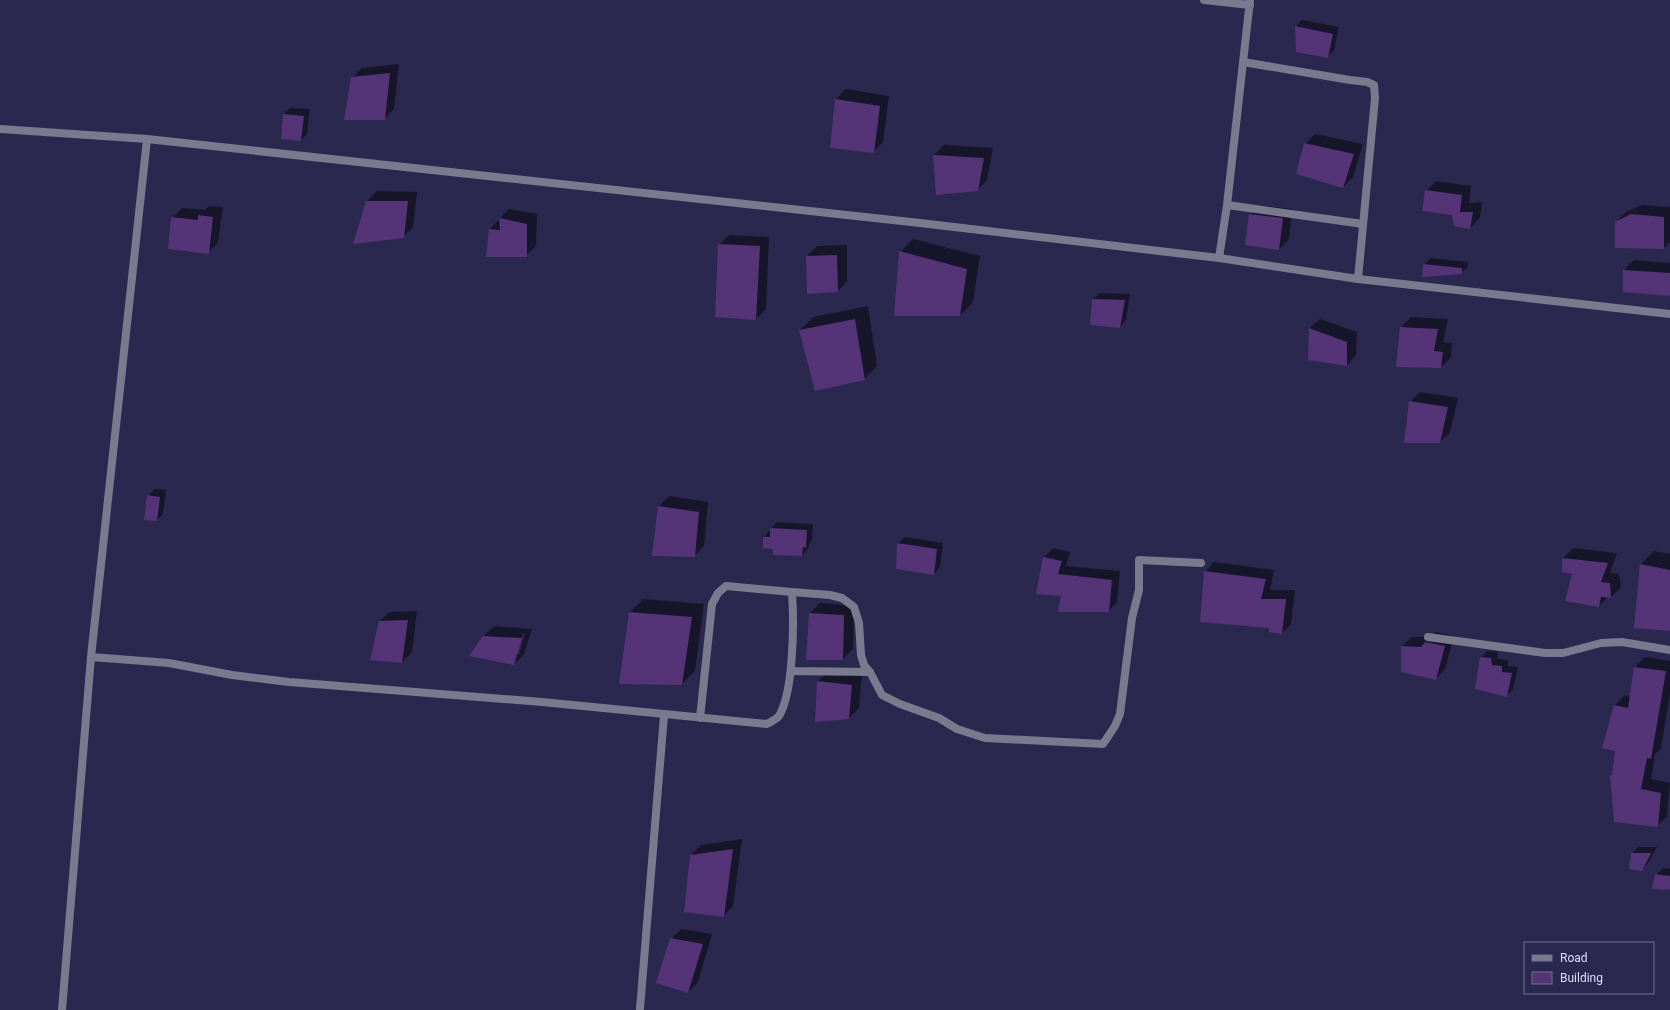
<svg xmlns="http://www.w3.org/2000/svg" width="1670" height="1010" font-family="Roboto,sans-serif">
  <rect width="100%" height="100%" fill="#2b284f"/>
  <path fill="#0007" fill-rule="evenodd" d="M 1302,20 L 1339,27 L 1334,50 L 1327,57 L 1296,26 Z
    M 399,64 L 394,109 L 384,119 L 352,78 L 362,68 Z
    M 846,89 L 889,96 L 883,142 L 873,152 L 831,147 L 836,99 Z
    M 290,108 L 310,109 L 307,134 L 301,140 L 282,139 L 284,114 Z
    M 1315,134 L 1363,144 L 1353,177 L 1343,187 L 1305,144 Z
    M 944,145 L 993,148 L 987,180 L 977,190 L 937,194 L 934,155 Z
    M 1436,181 L 1471,186 L 1469,203 L 1482,202 L 1480,218 L 1470,228 L 1426,191 Z
    M 377,191 L 417,192 L 413,227 L 403,237 L 367,201 Z
    M 1260,205 L 1292,209 L 1289,239 L 1279,249 L 1250,215 Z
    M 1642,205 L 1670,207 L 1670,242 L 1664,248 L 1616,222 L 1626,212 Z
    M 209,206 L 223,207 L 218,243 L 208,253 L 172,218 L 182,208 L 205,210 Z
    M 509,209 L 537,214 L 536,246 L 526,256 L 490,229 Z
    M 729,235 L 769,237 L 766,309 L 756,319 L 719,245 Z
    M 913,239 L 980,256 L 973,302 L 960,315 L 900,252 Z
    M 847,245 L 847,281 L 838,291 L 807,256 L 817,246 Z
    M 1431,258 L 1468,262 L 1468,267 L 1461,273 L 1424,264 Z
    M 1634,260 L 1670,263 L 1670,295 L 1624,270 Z
    M 1100,293 L 1130,294 L 1126,320 L 1120,327 L 1093,299 Z
    M 868,306 L 877,366 L 864,379 L 800,330 L 813,317 Z
    M 1411,317 L 1448,319 L 1443,342 L 1452,343 L 1451,357 L 1441,367 L 1401,327 Z
    M 1320,319 L 1357,332 L 1356,355 L 1347,365 L 1309,359 L 1310,328 Z
    M 1420,392 L 1458,398 L 1450,432 L 1440,442 L 1410,402 Z
    M 154,489 L 166,490 L 163,514 L 157,520 L 148,496 Z
    M 669,496 L 708,502 L 704,546 L 694,556 L 653,555 L 659,506 Z
    M 777,522 L 813,524 L 812,540 L 809,544 L 808,549 L 802,555 L 774,548 L 764,537 Z
    M 905,537 L 943,543 L 940,567 L 934,574 L 897,568 L 898,543 Z
    M 1053,548 L 1070,552 L 1066,566 L 1120,571 L 1117,602 L 1108,611 L 1062,596 L 1044,557 Z
    M 1573,548 L 1617,553 L 1610,573 L 1619,574 L 1621,587 L 1611,597 L 1608,597 L 1599,606 L 1563,558 Z
    M 1654,551 L 1670,554 L 1670,630 L 1635,627 L 1641,564 Z
    M 1214,562 L 1274,570 L 1270,590 L 1295,590 L 1291,624 L 1282,633 L 1271,627 L 1205,572 Z
    M 643,599 L 704,604 L 695,671 L 682,684 L 620,683 L 630,612 Z
    M 820,603 L 854,606 L 853,649 L 843,659 L 810,613 Z
    M 417,611 L 412,652 L 402,662 L 379,622 L 389,612 Z
    M 494,626 L 532,629 L 524,654 L 514,664 L 484,636 ZM 523,633 L 525,634 L 519,654 L 516,654 Z
    M 1436,632 L 1454,636 L 1445,669 L 1435,679 L 1402,646 L 1412,637 L 1431,637 Z
    M 1487,651 L 1497,652 L 1498,659 L 1508,660 L 1508,666 L 1518,667 L 1513,689 L 1506,696 L 1481,658 Z
    M 1645,657 L 1670,661 L 1670,694 L 1661,748 L 1655,754 L 1651,779 L 1670,783 L 1667,816 L 1657,826 L 1611,775 L 1613,773 L 1616,750 L 1615,705 L 1625,695 L 1630,697 L 1635,667 Z
    M 828,671 L 862,675 L 859,708 L 849,718 L 818,681 Z
    M 742,839 L 733,906 L 723,916 L 691,855 L 701,845 Z
    M 1638,847 L 1657,847 L 1648,863 L 1642,870 L 1632,854 Z
    M 1663,868 L 1670,869 L 1670,889 L 1656,875 Z
    M 681,929 L 712,934 L 698,982 L 688,992 L 671,939 Z"/>
  <path fill="#543377" d="M 1295,26 L 1333,34 L 1328,58 L 1296,52 Z
    M 390,73 L 385,120 L 344,120 L 351,77 Z
    M 835,99 L 880,106 L 874,153 L 830,148 Z
    M 283,114 L 304,116 L 301,141 L 281,139 Z
    M 1304,143 L 1354,154 L 1343,188 L 1296,174 Z
    M 933,155 L 984,158 L 978,191 L 936,195 Z
    M 1425,190 L 1462,195 L 1460,212 L 1473,212 L 1470,229 L 1454,226 L 1452,215 L 1422,211 Z
    M 366,201 L 408,201 L 404,238 L 353,244 Z
    M 1249,214 L 1283,218 L 1279,250 L 1245,245 Z
    M 1631,214 L 1664,217 L 1664,249 L 1615,248 L 1615,222 Z
    M 198,215 L 213,217 L 209,254 L 168,249 L 171,217 L 198,220 Z
    M 499,218 L 527,224 L 527,257 L 486,257 L 489,229 L 500,230 Z
    M 718,244 L 760,246 L 756,320 L 715,317 Z
    M 899,251 L 967,269 L 960,316 L 894,316 Z
    M 837,255 L 838,292 L 807,294 L 806,256 Z
    M 1423,264 L 1462,268 L 1462,274 L 1422,277 Z
    M 1623,270 L 1670,273 L 1670,296 L 1623,292 Z
    M 1092,299 L 1125,300 L 1120,328 L 1090,325 Z
    M 855,319 L 865,380 L 815,391 L 799,330 Z
    M 1400,327 L 1438,329 L 1434,351 L 1443,352 L 1441,368 L 1396,367 Z
    M 1309,328 L 1347,342 L 1347,366 L 1308,360 Z
    M 1409,401 L 1448,407 L 1440,443 L 1404,443 Z
    M 147,495 L 160,497 L 157,521 L 144,520 Z
    M 658,506 L 699,512 L 695,557 L 652,556 Z
    M 770,528 L 807,530 L 806,548 L 803,547 L 802,556 L 773,555 L 773,549 L 763,548 L 763,537 L 770,537 Z
    M 897,543 L 937,549 L 934,575 L 896,569 Z
    M 1043,557 L 1062,561 L 1058,574 L 1112,580 L 1109,612 L 1058,612 L 1061,596 L 1036,594 Z
    M 1562,558 L 1608,563 L 1601,582 L 1610,583 L 1611,598 L 1601,597 L 1599,607 L 1565,601 L 1572,574 L 1562,572 Z
    M 1640,564 L 1670,570 L 1670,631 L 1634,628 Z
    M 1204,571 L 1266,579 L 1261,599 L 1286,599 L 1282,634 L 1269,632 L 1269,628 L 1200,622 Z
    M 629,612 L 692,617 L 682,685 L 619,684 Z
    M 809,613 L 844,615 L 843,660 L 806,660 Z
    M 408,620 L 402,663 L 370,660 L 379,621 Z
    M 483,636 L 522,638 L 514,665 L 469,656 Z
    M 1425,642 L 1445,646 L 1436,680 L 1401,672 L 1401,646 L 1421,647 Z
    M 1480,657 L 1491,658 L 1492,665 L 1502,666 L 1502,672 L 1512,673 L 1507,697 L 1475,689 Z
    M 1634,667 L 1666,671 L 1651,759 L 1647,758 L 1641,789 L 1661,793 L 1658,827 L 1614,822 L 1610,775 L 1612,775 L 1615,751 L 1602,748 L 1614,705 L 1628,708 Z
    M 817,681 L 852,685 L 849,719 L 815,722 Z
    M 733,849 L 724,917 L 684,912 L 690,855 Z
    M 1631,853 L 1651,853 L 1642,871 L 1629,869 Z
    M 1655,874 L 1670,876 L 1670,890 L 1652,889 Z
    M 670,938 L 703,944 L 688,993 L 656,983 Z"/>
  <g fill="none" stroke-linecap="round" stroke-linejoin="round">
    <path stroke="#797a8e" stroke-width="8" d="M 1204,0 L 1250,5
      M 1243,62 L 1350,80 L 1367,82 L 1374,85 L 1375,98 L 1358,279
      M 0,129 L 147,139 L 920,223 L 1219,258 L 1358,279 L 1670,314
      M 1227,205 L 1363,224
      M 1219,258 L 1227,205 L 1250,0
      M 1428,637 L 1545,653 L 1563,653 L 1601,643 L 1622,642 L 1670,650
      M 91,657 L 169,663 L 232,675 L 289,682 L 542,702 L 767,724 C 770,722 777,719 779,716 C 794,691 794,621 792,592 L 830,595 L 842,598 L 854,607 L 859,623 L 861,655 L 864,665 L 870,672 L 882,695 L 900,704 L 939,718 L 957,729 L 985,738 L 1103,744 L 1115,726 L 1120,714 L 1132,618 L 1139,590 L 1139,560 L 1201,563
      M 791,671 L 870,672
      M 700,718 L 712,604 L 718,593 L 726,586 L 792,592
      M 640,1009 L 664,715
      M 62,1010 L 91,657 L 147,139"/>
  </g>
  <rect x="1524" y="942" width="130" height="52" fill="#2b284f" stroke="#737193"/>
  <rect x="1532" y="955" width="20" height="6" fill="#797a8e" stroke="#737193"/>
  <text x="1560" y="962" font-size="12" fill="#dedff9">Road</text>
  <rect x="1532" y="972" width="20" height="12" fill="#543377" stroke="#737193"/>
  <text x="1560" y="982" font-size="12" fill="#dedff9">Building</text>
</svg>
